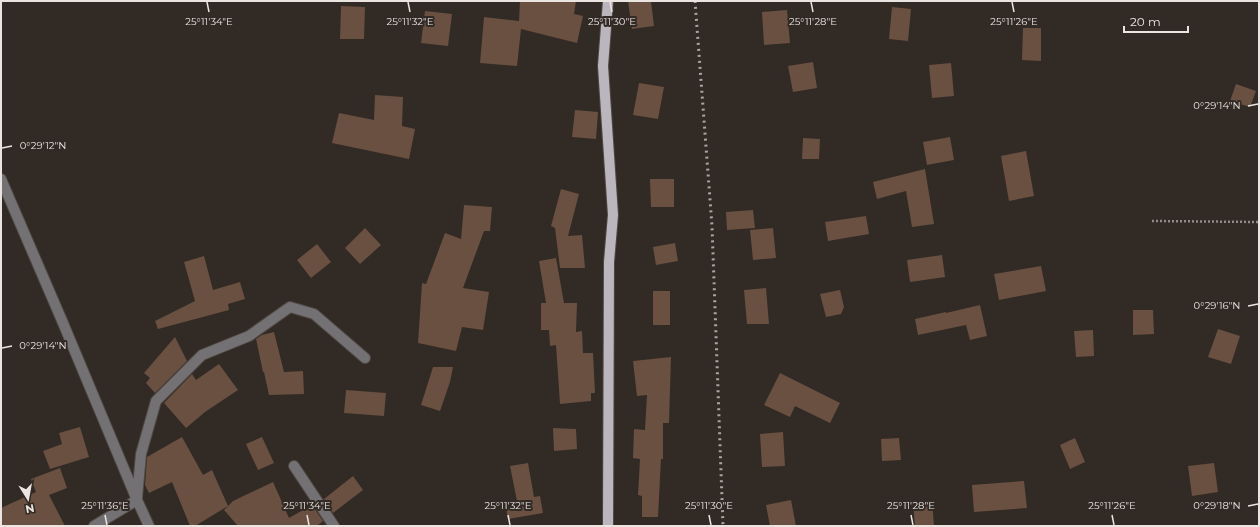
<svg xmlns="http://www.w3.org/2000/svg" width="1260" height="527" font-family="Montserrat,sans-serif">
  <rect width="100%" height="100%" fill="#322a25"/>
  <path fill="#695041" d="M 520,1 L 576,1 L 574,14 L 583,16 L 577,43 L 521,29 L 517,66 L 480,63 L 484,17 L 519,21 Z
    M 628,1 L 651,1 L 654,26 L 632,29 Z
    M 341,6 L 365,7 L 364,39 L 340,39 Z
    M 892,7 L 911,9 L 908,41 L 889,39 Z
    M 787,10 L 790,43 L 764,45 L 762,12 Z
    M 425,11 L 452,14 L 448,46 L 421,43 Z
    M 1023,28 L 1041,28 L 1041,61 L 1022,60 Z
    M 813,62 L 817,88 L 793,92 L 788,66 Z
    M 951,63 L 954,96 L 932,98 L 929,65 Z
    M 639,83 L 664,87 L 658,119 L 633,115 Z
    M 1236,84 L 1256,91 L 1250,107 L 1230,101 Z
    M 375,95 L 403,97 L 402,126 L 415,129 L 409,159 L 332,143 L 339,113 L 374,120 Z
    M 575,110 L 598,112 L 596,139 L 572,137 Z
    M 950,137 L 954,160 L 927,165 L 923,142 Z
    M 803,138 L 820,139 L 819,159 L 802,159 Z
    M 1026,151 L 1034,196 L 1009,201 L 1001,156 Z
    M 925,169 L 934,224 L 912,227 L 906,191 L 877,199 L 873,182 Z
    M 650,179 L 674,179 L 674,207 L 651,207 Z
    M 561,189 L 579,194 L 568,236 L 582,235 L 585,268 L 560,268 L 555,228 L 551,226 Z
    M 464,205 L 492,207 L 490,231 L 484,231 L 463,288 L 489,292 L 483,330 L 462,327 L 456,351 L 418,343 L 422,283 L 426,284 L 445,233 L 461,239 Z
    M 753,210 L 755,228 L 727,230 L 726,212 Z
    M 866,216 L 869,234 L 828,241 L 825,222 Z
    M 365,228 L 381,245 L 360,264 L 345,248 Z
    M 773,228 L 776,258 L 753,260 L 750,230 Z
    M 675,243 L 678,261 L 656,265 L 653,247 Z
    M 317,244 L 331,262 L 311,278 L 297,260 Z
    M 942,255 L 945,277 L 910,282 L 907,260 Z
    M 204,256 L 213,290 L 240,282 L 245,299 L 228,304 L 229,310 L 158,329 L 155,321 L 195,301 L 184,262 Z
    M 556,258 L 564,303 L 577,303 L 576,332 L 582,331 L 583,353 L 593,353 L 595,393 L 591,393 L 591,401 L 560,404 L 556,345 L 550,346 L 549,330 L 541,330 L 541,303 L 546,303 L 539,261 Z
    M 1041,266 L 1046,291 L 999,300 L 994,274 Z
    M 766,288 L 769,324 L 747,324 L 744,290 Z
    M 840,290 L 844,307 L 841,314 L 826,317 L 820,294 Z
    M 653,291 L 670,291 L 670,325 L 653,325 Z
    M 980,305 L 987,336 L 970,340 L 966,325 L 918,335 L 915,319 L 946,312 L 946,313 Z
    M 1133,310 L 1153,310 L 1154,334 L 1133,335 Z
    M 1218,329 L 1240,336 L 1231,364 L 1208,357 Z
    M 1093,330 L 1094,356 L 1076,357 L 1074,331 Z
    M 274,332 L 284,372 L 303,371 L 304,394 L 269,395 L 264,372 L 263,372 L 256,339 L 262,335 Z
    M 175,337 L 187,361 L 155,393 L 146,383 L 150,378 L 144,373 Z
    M 671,357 L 669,423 L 663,423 L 663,459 L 661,459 L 658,517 L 642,517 L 642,496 L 638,495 L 640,459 L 633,458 L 634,429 L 645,430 L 647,395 L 637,396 L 633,361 Z
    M 219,364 L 238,390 L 205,412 L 186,428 L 164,403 L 192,374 L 196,380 Z
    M 433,367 L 453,367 L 450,382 L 440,411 L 421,405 Z
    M 780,373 L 840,403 L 830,423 L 795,406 L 790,417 L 764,405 Z
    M 346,390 L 386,393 L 384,416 L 344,413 Z
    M 80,427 L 89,457 L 50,469 L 43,451 L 62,444 L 59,433 Z
    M 553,428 L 576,429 L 577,449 L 554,451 Z
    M 783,432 L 785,466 L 762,467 L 760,434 Z
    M 182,437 L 203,475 L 212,470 L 228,506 L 195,526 L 190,526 L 172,482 L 149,493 L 145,485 L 147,457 Z
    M 262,437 L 274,463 L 258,470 L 246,444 Z
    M 899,438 L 901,460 L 882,461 L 881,439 Z
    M 1075,438 L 1085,462 L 1070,469 L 1060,445 Z
    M 528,463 L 534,497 L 540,496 L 543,513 L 508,519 L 505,503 L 517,501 L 510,466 Z
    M 1214,463 L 1218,492 L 1192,496 L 1188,466 Z
    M 60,468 L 67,488 L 49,495 L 65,526 L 1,526 L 1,508 L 36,492 L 31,479 Z
    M 353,476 L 363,490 L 333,513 L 324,499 Z
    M 1024,481 L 1027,508 L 974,512 L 972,485 Z
    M 273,482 L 289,518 L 312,505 L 323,521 L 317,526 L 238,526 L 224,510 L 233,501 Z
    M 791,500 L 796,526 L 770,526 L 766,505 Z
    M 932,500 L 934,526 L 915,526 L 913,502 Z"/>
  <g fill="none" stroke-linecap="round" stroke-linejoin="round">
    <g stroke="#504843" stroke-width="12">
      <path id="minor" d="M 1,179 L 63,323 L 137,500 L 149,526
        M 294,466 L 334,526
        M 137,498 L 141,454 L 156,401 L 202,355 L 249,336 L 290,307 L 314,314 L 365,358
        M 94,526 L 137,500"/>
    </g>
    <g stroke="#504843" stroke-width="12">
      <path id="major" d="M 608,1 L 603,66 L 613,215 L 609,262 L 608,526"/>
    </g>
    <path stroke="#928b87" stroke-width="2.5" stroke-dasharray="2 2" stroke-linecap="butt" d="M 1152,221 L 1259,222"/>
    <use href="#minor" stroke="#747175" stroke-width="10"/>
    <use href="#major" stroke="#bbb6bd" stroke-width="10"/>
    <path stroke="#aba5a1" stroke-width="3" stroke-dasharray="2 4" stroke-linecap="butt" d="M 695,1 L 712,226 L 723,526"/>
  </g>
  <path fill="none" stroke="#ebe5e2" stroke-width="1.5" d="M 207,2 L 209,12M 408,2 L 410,12M 610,2 L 612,12M 811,2 L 813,12M 1012,2 L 1014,12M 1248,106 L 1258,104M 2,148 L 12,146M 1248,306 L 1258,304M 2,348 L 12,346M 1248,506 L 1258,504M 105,515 L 107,525M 307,515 L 309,525M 508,515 L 510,525M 709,515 L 711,525M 911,515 L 913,525M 1112,515 L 1114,525"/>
  <g font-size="10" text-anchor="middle" fill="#ebe5e2" stroke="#322a25" stroke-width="4" stroke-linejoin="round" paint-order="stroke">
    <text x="209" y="25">25°11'34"E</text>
    <text x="410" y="25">25°11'32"E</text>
    <text x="612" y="25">25°11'30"E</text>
    <text x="813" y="25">25°11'28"E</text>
    <text x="1014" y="25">25°11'26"E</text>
    <text x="1217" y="109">0°29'14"N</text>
    <text x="43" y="149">0°29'12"N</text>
    <text x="1217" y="309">0°29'16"N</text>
    <text x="43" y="349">0°29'14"N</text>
    <text x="105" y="509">25°11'36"E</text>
    <text x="307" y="509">25°11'34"E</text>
    <text x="508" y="509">25°11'32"E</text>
    <text x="709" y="509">25°11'30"E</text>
    <text x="911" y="509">25°11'28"E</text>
    <text x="1112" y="509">25°11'26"E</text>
    <text x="1217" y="509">0°29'18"N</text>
  </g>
  <rect width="1260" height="527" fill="none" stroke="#ebe5e2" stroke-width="4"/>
  <g transform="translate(28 499) rotate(169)" stroke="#322a25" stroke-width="3" paint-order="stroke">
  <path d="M0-3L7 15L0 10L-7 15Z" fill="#ebe5e2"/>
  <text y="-6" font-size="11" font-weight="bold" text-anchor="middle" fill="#ebe5e2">N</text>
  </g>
  <path d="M1124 26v6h64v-6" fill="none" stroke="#ebe5e2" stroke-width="2"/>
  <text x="1130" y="26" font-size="12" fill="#ebe5e2" stroke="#322a25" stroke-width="3" paint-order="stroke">20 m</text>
</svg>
